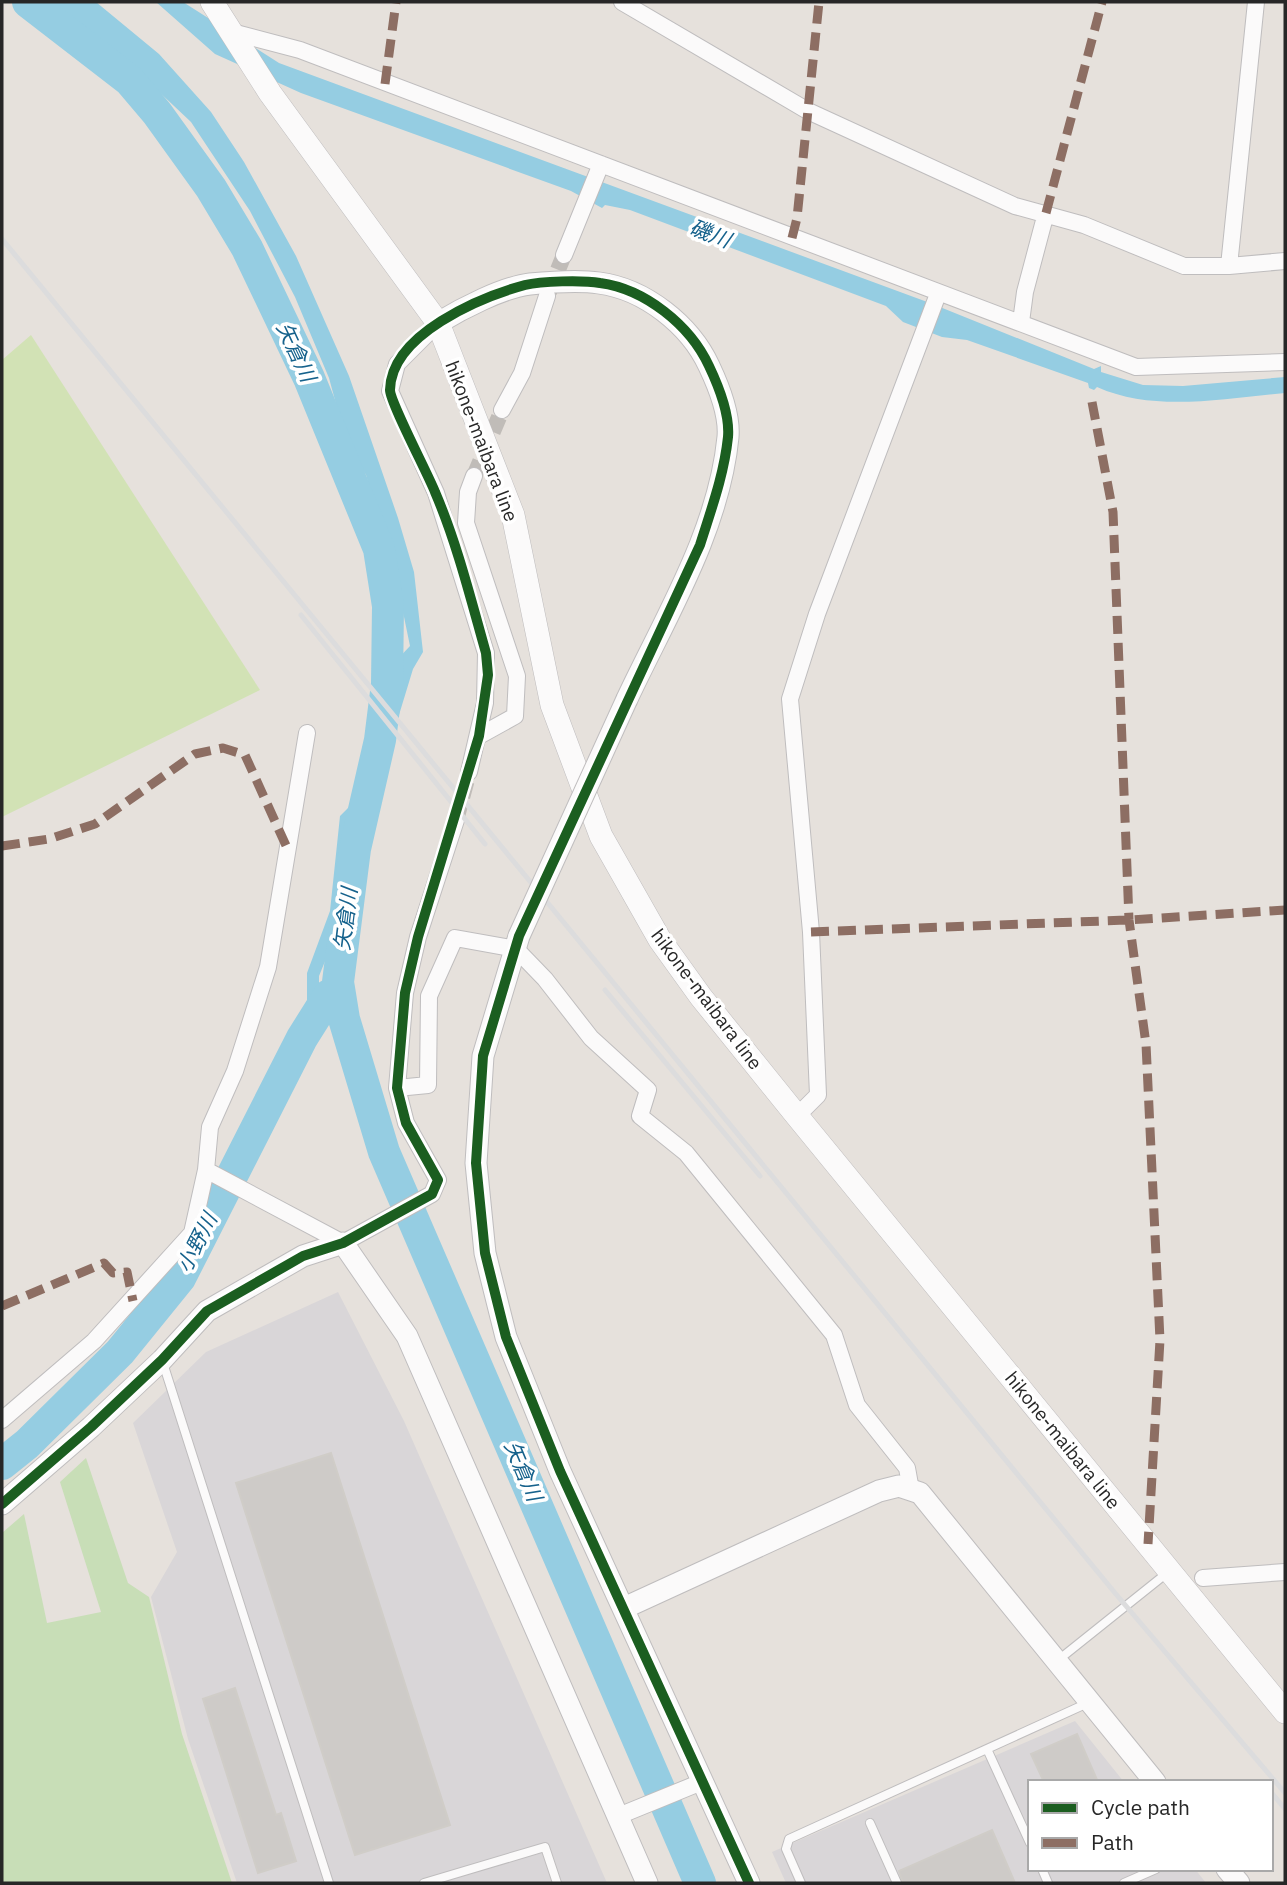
<svg xmlns="http://www.w3.org/2000/svg" width="1287" height="1885" font-family="'IBM Plex Sans','Noto Sans JP',sans-serif">
  <rect width="100%" height="100%" fill="#e6e1dc"/>
  <path fill="#d9d6d8" d="M 338,1292 L 404,1421 L 607,1883 L 237,1883 L 188,1739 L 151,1597 L 177,1552 L 133,1423 L 206,1352 Z
    M 1075,1721 L 1124,1782 L 1030,1782 L 1030,1869 L 1195,1869 L 1206,1883 L 786,1883 L 772,1852 Z"/>
  <path fill="#c8deb7" d="M 86,1458 L 128,1583 L 149,1597 L 182,1734 L 232,1883 L 2,1883 L 2,1533 L 24,1514 L 47,1623 L 101,1612 L 60,1482 Z"/>
  <path fill="#d2e2b5" d="M 31,335 L 260,690 L 2,817 L 2,360 Z"/>
  <path fill="#95cde2" d="M 43,2 L 96,2 L 159,54 L 211,112 L 244,162 L 296,256 L 349,376 L 398,518 L 414,572 L 423,652 L 413,669 L 370,810 L 355,832 L 344,915 L 319,976 L 319,1030 L 307,1038 L 307,973 L 330,911 L 340,816 L 354,802 L 359,775 L 372,757 L 393,664 L 410,646 L 396,578 L 366,475 L 346,441 L 329,378 L 295,297 L 250,211 L 191,122 L 122,57 Z
    M 156,2 L 183,2 L 279,63 L 930,303 L 1094,369 L 1101,366 L 1101,372 L 1143,385 L 1183,386 L 1285,377 L 1285,393 C 1224,398 1155,413 1097,387 L 1094,390 L 1089,388 L 1088,383 L 967,340 L 942,337 L 903,322 L 886,306 L 630,210 L 605,205 L 602,208 L 571,191 L 301,93 L 215,54 Z"/>
  <g fill="none" stroke-linecap="round" stroke-linejoin="round">
    <path stroke="#95cde2" stroke-width="32" d="M 28,2 L 129,80 L 157,113 L 211,188 L 247,248 L 309,378 L 379,549 L 388,606 L 387,684 L 380,740 L 355,849 L 338,982 L 344,1019 L 384,1152 L 700,1883
      M 2,1464 L 27,1444 L 120,1352 L 180,1278 L 302,1038 L 329,995"/>
  </g>
  <path fill="#cecbc8" stroke="#d0cdc8" stroke-width="2" d="M 331,1453 L 450,1825 L 355,1855 L 236,1483 Z
    M 235,1688 L 276,1815 L 281,1813 L 296,1861 L 258,1873 L 203,1699 Z
    M 1077,1734 L 1098,1782 L 1044,1782 L 1031,1754 Z
    M 992,1830 L 1015,1883 L 903,1883 L 899,1871 Z"/>
  <g fill="none" stroke-linecap="round" stroke-linejoin="round">
    <path stroke="#c0bcb8" stroke-width="16" stroke-dasharray="16 8" stroke-linecap="butt" d="M 549,292 L 564,255
      M 474,476 L 502,410
      M 456,820 L 469,772"/>
    <g stroke="#bfbdbe" stroke-width="10">
      <path id="service" d="M 163,1363 L 329,1883
        M 1057,1661 L 1167,1573
        M 987,1749 L 1030,1843
        M 870,1823 L 897,1883
        M 1042,1869 L 1048,1883
        M 424,1883 L 545,1847 L 557,1883
        M 801,1883 L 786,1849 L 789,1839 L 1090,1702
        M 1124,1883 L 1156,1869"/>
    </g>
    <g stroke="#bfbdbe" stroke-width="18">
      <path id="minor" d="M 622,2 L 808,111 L 1015,206 L 1084,225 L 1184,266 L 1229,266 L 1285,261
        M 228,31 L 300,50 L 1136,367 L 1285,362
        M 564,255 L 601,164
        M 1229,266 L 1256,2
        M 1021,322 L 1025,292 L 1046,213
        M 438,323 L 397,364 L 390,391 L 436,493 L 486,653 L 485,703 L 469,772
        M 502,410 L 522,373 L 547,296
        M 474,476 L 468,492 L 466,523 L 517,676 L 515,716 L 479,736
        M 397,1088 L 428,1085 L 429,996 L 455,938 L 516,949 L 545,979 L 591,1038 L 648,1090 L 640,1116 L 686,1153 L 834,1335 L 857,1405 L 907,1468 L 911,1490
        M 797,1116 L 818,1095 L 811,932 L 790,699 L 817,614 L 938,294
        M 206,1170 L 343,1243 L 432,1194 L 438,1180 L 406,1123 L 397,1088 L 405,993 L 418,937 L 456,820
        M 2,1420 L 94,1341 L 192,1233 L 206,1170 L 210,1127 L 235,1071 L 268,967 L 307,733
        M 1203,1578 L 1285,1572
        M 616,1817 L 704,1781"/>
    </g>
    <g stroke="#bfbdbe" stroke-width="23">
      <path id="tertiary" d="M 438,323 C 461,309 503,287 530,284 C 551,282 579,280 599,283 C 645,289 690,325 709,366 C 719,387 730,414 728,437 C 719,530 666,616 627,699
        M 519,936 L 483,1056 L 476,1163 L 485,1253 L 506,1337 L 560,1471 L 749,1883
        M 2,1504 L 91,1427 L 162,1360 L 207,1311 L 303,1256 L 343,1243 L 407,1336 L 647,1883
        M 624,1608 L 879,1491 L 899,1486 L 920,1493 L 1155,1782
        M 1227,1869 L 1239,1883"/>
    </g>
    <g stroke="#bfbdbe" stroke-width="24">
      <path id="secondary" d="M 212,2 L 270,93 L 438,323 L 513,515 L 552,705 L 601,836 L 660,940 L 701,997 L 797,1116 L 1285,1712"/>
    </g>
    <use href="#service" stroke="#fbfafa" stroke-width="8"/>
    <use href="#minor" stroke="#fbfafa" stroke-width="16"/>
    <use href="#tertiary" stroke="#fbfafa" stroke-width="21"/>
    <use href="#secondary" stroke="#fbfafa" stroke-width="23"/>
    <path stroke="#dcdcdd" stroke-width="5" d="M 2,239 L 1115,1593 L 1285,1793
      M 301,615 L 485,844
      M 605,990 L 760,1176
      M 1271,1792 L 1285,1809"/>
    <g stroke="#bfbdbe" stroke-width="23" stroke-linecap="butt">
      <path id="tertiary-bridge" d="M 519,936 L 627,699"/>
    </g>
    <use href="#tertiary-bridge" stroke="#fbfafa" stroke-width="21"/>
    <path stroke="#8d6e63" stroke-width="9" stroke-dasharray="18 9" stroke-linecap="butt" d="M 385,84 L 396,2
      M 1046,213 L 1102,2
      M 792,238 L 797,218 L 819,2
      M 1092,402 L 1113,512 L 1129,920 L 1146,1044 L 1160,1340 L 1148,1544
      M 2,846 L 49,839 L 95,824 L 195,754 L 223,748 L 245,755 L 288,850
      M 811,932 L 1129,920 L 1285,910
      M 2,1306 L 104,1263 L 113,1273 L 127,1272 L 133,1301"/>
    <g stroke="#fff" stroke-width="15">
      <path id="cycleway" d="M 2,1504 L 91,1427 L 162,1360 L 207,1311 L 303,1256 L 343,1243 L 432,1194 L 438,1180 L 406,1123 L 397,1088 L 405,993 L 418,937 L 479,736 L 488,675 L 486,653 C 471,600 457,543 435,492 C 428,474 390,402 390,390 C 391,334 481,297 525,285 C 541,281 583,280 600,283 C 645,289 690,325 709,366 C 719,387 730,414 728,437 C 724,475 711,510 700,545 L 519,936 L 483,1056 L 476,1163 L 485,1253 L 506,1337 L 560,1471 L 749,1883"/>
    </g>
    <use href="#cycleway" stroke="#1b5e20" stroke-width="10"/>
  </g>
  <g text-anchor="middle" stroke-width="7" stroke-linejoin="round" paint-order="stroke">
    <g font-size="19" fill="#272727" stroke="#fff">
      <text transform="translate(482 441) rotate(69)" y="7">hikone-maibara line</text>
      <text transform="translate(707 999) rotate(53)" y="7">hikone-maibara line</text>
      <text transform="translate(1063 1440) rotate(51)" y="7">hikone-maibara line</text>
    </g>
    <g font-size="21" font-style="italic" fill="#16628c" stroke="#fff">
      <text transform="translate(710 234) rotate(21)" y="7">磯川</text>
      <text transform="translate(296 352) rotate(65)" y="7">矢倉川</text>
      <text transform="translate(346 919) rotate(-83)" y="7">矢倉川</text>
      <text transform="translate(197 1243) rotate(-63)" y="7">小野川</text>
      <text transform="translate(523 1471) rotate(67)" y="7">矢倉川</text>
    </g>
  </g>
  <rect width="1287" height="1885" fill="none" stroke="#272727" stroke-width="7"/>
  <rect x="1028" y="1780" width="245" height="91" fill="#ffffff" stroke="#a9a9a9" stroke-width="2"/>
  <rect x="1042" y="1803" width="35" height="10" fill="#1b5e20" stroke="#a9a9a9" stroke-width="2"/>
  <text x="1091" y="1815" font-size="21" fill="#272727">Cycle path</text>
  <rect x="1042" y="1838" width="35" height="10" fill="#8d6e63" stroke="#a9a9a9" stroke-width="2"/>
  <text x="1091" y="1850" font-size="21" fill="#272727">Path</text>
</svg>
